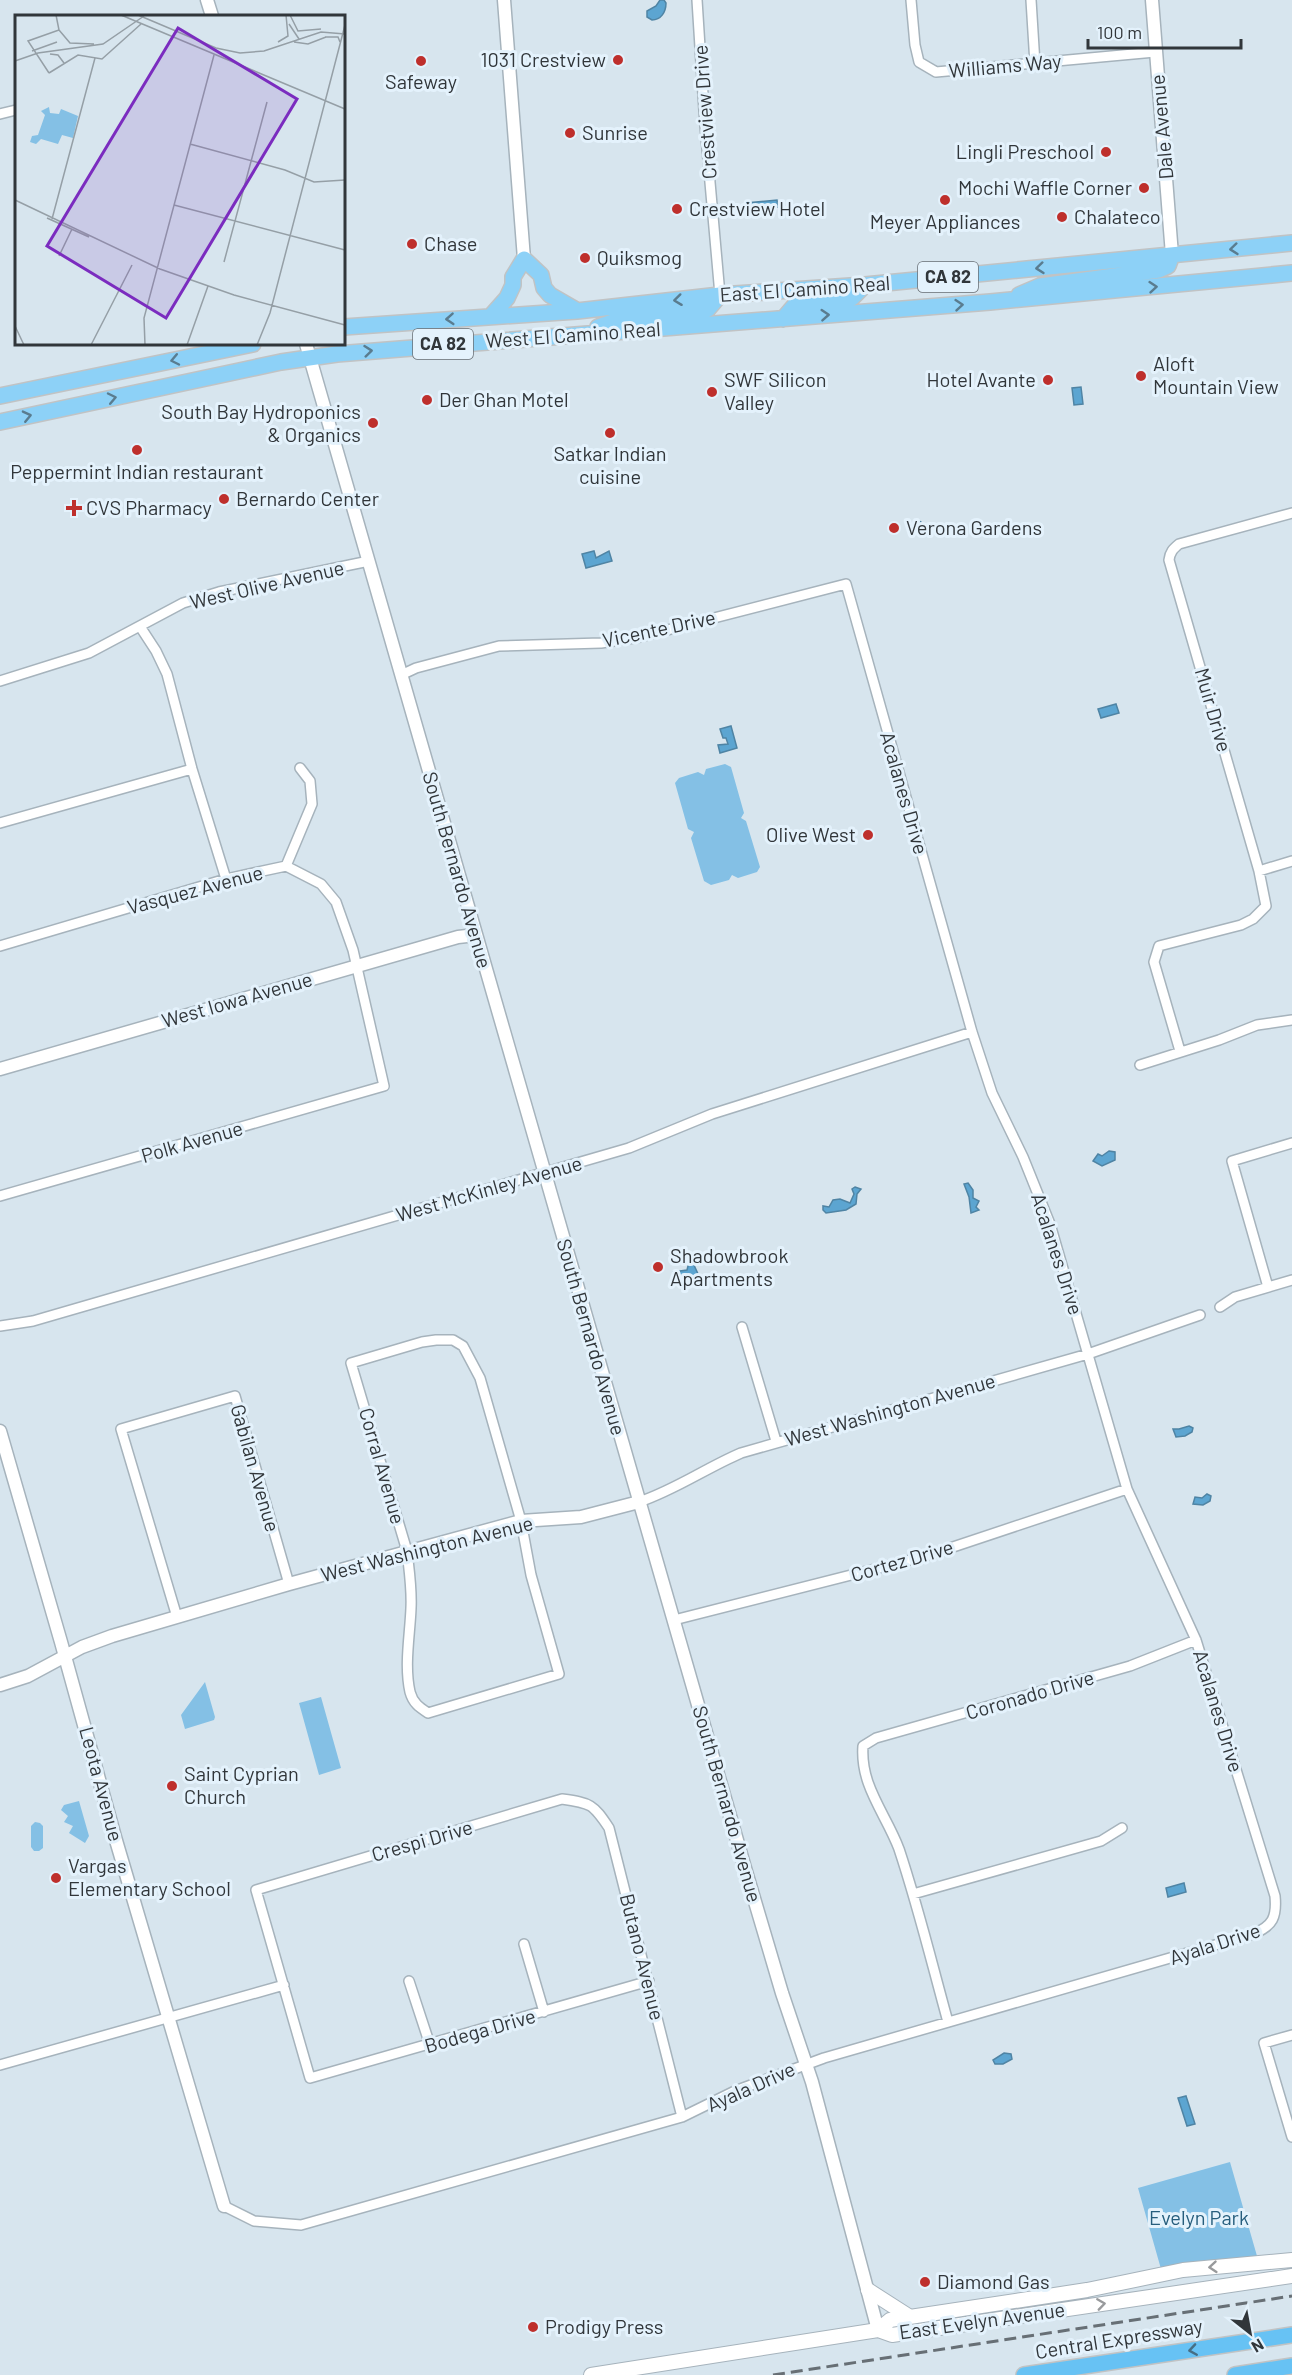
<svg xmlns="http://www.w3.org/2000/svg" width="1292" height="2375" font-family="Barlow,sans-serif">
  <rect width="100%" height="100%" fill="#d7e5ee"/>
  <path fill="#84c0e5" d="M 725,764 L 731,767 L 744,813 L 741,818 L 746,821 L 760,867 L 757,872 L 738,878 L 732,875 L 729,880 L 711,885 L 704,881 L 691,838 L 694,832 L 688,829 L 675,783 L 679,778 L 698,772 L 704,775 L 706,769 Z
    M 205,1682 L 215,1717 L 214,1720 L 185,1729 L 181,1715 Z
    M 321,1697 L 341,1768 L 319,1775 L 299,1703 Z
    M 79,1801 L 89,1836 L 85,1843 L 69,1833 L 73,1826 L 64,1822 L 68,1816 L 61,1810 L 64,1805 Z
    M 35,1822 L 40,1823 L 43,1826 L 43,1848 L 39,1851 L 34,1851 L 31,1847 L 31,1826 Z
    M 1230,2162 L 1257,2256 L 1161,2269 L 1138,2188 Z"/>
  <path fill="#5ca5d1" stroke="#4f84a4" stroke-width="1.5" d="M 660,0 L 664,0 L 666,3 C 666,12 661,20 652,20 L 647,17 L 647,11 L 656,6 Z
    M 777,200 L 778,207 L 747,209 L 746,203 Z
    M 1081,387 L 1083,404 L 1074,405 L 1072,388 Z
    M 917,520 L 921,522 L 923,526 L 929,527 L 929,535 L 924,536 L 917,532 L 914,526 Z
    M 594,551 L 596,558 L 609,551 L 612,561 L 586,568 L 582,554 Z
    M 1116,704 L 1119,713 L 1101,718 L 1098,709 Z
    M 731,726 L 737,748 L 720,753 L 718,745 L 728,744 L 726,738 L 723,738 L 720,729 Z
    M 1109,1151 L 1115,1152 L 1115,1160 L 1102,1166 L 1093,1161 L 1098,1154 L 1102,1156 Z
    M 968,1183 L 973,1190 L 973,1198 L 979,1201 L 976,1207 L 979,1210 L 971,1213 L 969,1197 L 964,1184 Z
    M 855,1187 L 861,1189 L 857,1194 L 856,1204 L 846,1210 L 826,1213 L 823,1210 L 823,1206 L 829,1207 L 833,1200 L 840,1199 L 850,1203 L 854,1194 L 852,1189 Z
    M 693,1263 L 699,1276 L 675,1285 L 673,1272 L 687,1270 L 688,1266 Z
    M 1189,1426 L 1193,1428 L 1192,1432 L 1185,1436 L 1176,1437 L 1173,1429 L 1179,1429 Z
    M 1207,1494 L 1211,1496 L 1210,1501 L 1203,1505 L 1193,1504 L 1195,1497 L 1202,1498 Z
    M 1184,1883 L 1186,1892 L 1168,1897 L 1166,1888 Z
    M 1004,2053 L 1011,2054 L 1012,2059 L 1003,2064 L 995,2064 L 993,2060 Z
    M 1186,2096 L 1195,2124 L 1187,2126 L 1178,2098 Z"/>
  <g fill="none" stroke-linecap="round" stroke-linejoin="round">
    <g stroke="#a6b3bc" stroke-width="12">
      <path id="minor" d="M 697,0 L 705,126 L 720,295
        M 911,0 L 915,45 L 919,62 L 936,72 L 1155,52
        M 1031,0 L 1035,64
        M 0,114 L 16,110
        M 141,628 L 156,651 L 167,674 L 192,769 L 226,879
        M 0,681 L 89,653 L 183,603 L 219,592 L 369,561
        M 0,823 L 192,769
        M 286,866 L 312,804 L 310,781 L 300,768
        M 1259,871 L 1292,861
        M 0,946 L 226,879 L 286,866 L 321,884 L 336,902 L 353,950 L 384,1086 L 0,1196
        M 1180,1051 L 1154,962 L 1159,946 L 1241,925 L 1253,919 L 1266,906 L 1259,871 L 1169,560 C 1170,552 1173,549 1179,544 L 1292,513
        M 1140,1065 L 1219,1040 L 1257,1025 L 1292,1020
        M 1268,1287 L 1232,1161 L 1292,1143
        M 1220,1307 L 1235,1297 L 1292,1280
        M 0,1326 L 33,1321 L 629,1148 L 712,1114 L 972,1032
        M 742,1327 L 776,1441
        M 436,1340 L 453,1340 L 463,1346 L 480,1378 L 521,1521 L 531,1575 L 559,1674 L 428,1713 C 419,1707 413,1703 410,1692 C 404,1665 410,1635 411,1608 C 412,1588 409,1570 407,1551 L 351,1363 L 422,1342 Z
        M 639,1502 C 675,1490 706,1468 741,1453 L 1088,1354 L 1200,1315
        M 177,1617 L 121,1429 L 235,1396 L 289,1584
        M 674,1620 L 926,1556 L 1127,1489
        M 913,1894 L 1101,1841 L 1122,1828
        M 524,1944 L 544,2012
        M 409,1981 L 430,2045
        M 649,1981 L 310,2078 L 256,1890 L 562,1799 C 591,1803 593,1804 609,1828 L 682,2117
        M 948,2022 C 932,1964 918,1906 899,1849 C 886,1814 860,1786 863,1746 L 876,1738 L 1130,1666 L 1196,1640
        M 1292,2035 L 1264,2043 L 1292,2137
        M 0,2065 L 284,1985
        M 224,2206 L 254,2221 L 301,2225 L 682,2117 L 735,2091 L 824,2058 L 1253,1934 C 1273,1926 1277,1917 1275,1896 L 1196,1640 L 1127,1489 L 1050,1224 L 1023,1157 L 992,1093 L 972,1032 L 846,584 L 640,637 L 601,643 L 499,646 L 416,668 L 401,675"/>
    </g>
    <g stroke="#a6b3bc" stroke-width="15">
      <path id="tertiary" d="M 207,0 L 212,16
        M 504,0 L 524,259
        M 1152,0 L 1172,255
        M 306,344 L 745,1868 L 782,1993 L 812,2082 L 878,2330
        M 0,1069 L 458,937 L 476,935
        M 0,1431 L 61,1642 L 115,1837 L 224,2206
        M 0,1685 L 28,1676 L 82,1647 L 112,1636 L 289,1584 L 521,1521 L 581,1517 L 639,1502"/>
    </g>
    <g stroke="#a6b3bc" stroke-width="16">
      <path id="secondary" d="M 868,2290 L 910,2317
        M 878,2330 L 890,2320 L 1087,2290 L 1183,2270 L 1292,2260
        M 591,2375 L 878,2330 L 892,2335 L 1292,2276"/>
    </g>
    <g stroke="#c1c3c4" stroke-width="18">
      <path id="primary" d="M 1019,295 L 1040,286 L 1159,270 L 1168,266 L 1172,255
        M 491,316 L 507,298 L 513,285 L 513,277 L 524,259 L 541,275 L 544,288 L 550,295 L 576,310
        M 783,319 L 795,305 L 852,298 L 865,285
        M 344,327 L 577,311 L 720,295 L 865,285 L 1292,243
        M 598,327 L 618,320 L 701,312 L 708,309 L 720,295
        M 0,396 L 253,344
        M 0,422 L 281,362 L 337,354 L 990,302 L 1292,273"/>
    </g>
    <g stroke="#c1c3c4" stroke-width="18">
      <path id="trunk" d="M 1024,2375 L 1292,2335
        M 1235,2375 L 1292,2366"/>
    </g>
    <use href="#minor" stroke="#fff" stroke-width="9"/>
    <use href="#tertiary" stroke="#fff" stroke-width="12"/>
    <use href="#secondary" stroke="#fff" stroke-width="14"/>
    <use href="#primary" stroke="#8dd1f7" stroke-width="15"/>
    <use href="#trunk" stroke="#67c2f4" stroke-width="15"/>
    <path stroke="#676f75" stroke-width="3" stroke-dasharray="12 6" stroke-linecap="butt" d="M 773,2375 L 1292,2296"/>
  </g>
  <defs><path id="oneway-chevron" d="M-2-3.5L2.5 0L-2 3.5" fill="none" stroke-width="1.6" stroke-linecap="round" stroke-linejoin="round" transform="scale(1.5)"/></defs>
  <g stroke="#5a7c8f">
    <use href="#oneway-chevron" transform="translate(1234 249) rotate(174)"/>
    <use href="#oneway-chevron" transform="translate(1040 268) rotate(174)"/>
    <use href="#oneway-chevron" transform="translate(1153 287) rotate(-5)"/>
    <use href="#oneway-chevron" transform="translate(678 300) rotate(173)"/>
    <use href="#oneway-chevron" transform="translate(959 305) rotate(-5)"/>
    <use href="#oneway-chevron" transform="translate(825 315) rotate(-4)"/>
    <use href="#oneway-chevron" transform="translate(450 319) rotate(176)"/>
    <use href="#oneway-chevron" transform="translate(368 351) rotate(-6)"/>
    <use href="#oneway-chevron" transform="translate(175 360) rotate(168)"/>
    <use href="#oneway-chevron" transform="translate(112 398) rotate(-12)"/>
    <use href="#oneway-chevron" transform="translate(27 416) rotate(-13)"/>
  </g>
  <g stroke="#989a9c">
    <use href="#oneway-chevron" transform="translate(1213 2267) rotate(175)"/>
    <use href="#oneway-chevron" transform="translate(1101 2304) rotate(-8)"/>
  </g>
  <use stroke="#476e84" href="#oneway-chevron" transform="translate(1193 2350) rotate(171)"/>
  <g fill="#be2f2c" stroke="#e4f2fc" stroke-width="2">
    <circle cx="618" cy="60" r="6"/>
    <circle cx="421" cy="61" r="6"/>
    <circle cx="570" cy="133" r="6"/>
    <circle cx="1106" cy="152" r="6"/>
    <circle cx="1144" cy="188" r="6"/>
    <circle cx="945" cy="200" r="6"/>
    <circle cx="677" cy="209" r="6"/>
    <circle cx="1062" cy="217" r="6"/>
    <circle cx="412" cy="244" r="6"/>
    <circle cx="585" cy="258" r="6"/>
    <circle cx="1141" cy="376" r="6"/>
    <circle cx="1048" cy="380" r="6"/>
    <circle cx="712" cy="392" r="6"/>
    <circle cx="427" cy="400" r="6"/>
    <circle cx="373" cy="423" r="6"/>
    <circle cx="610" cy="433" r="6"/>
    <circle cx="137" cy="450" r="6"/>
    <circle cx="224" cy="499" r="6"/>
    <path d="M71 499h6v6h6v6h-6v6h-6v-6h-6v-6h6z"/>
    <circle cx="894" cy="528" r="6"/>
    <circle cx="868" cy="835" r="6"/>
    <circle cx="658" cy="1267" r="6"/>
    <circle cx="172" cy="1786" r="6"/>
    <circle cx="56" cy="1878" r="6"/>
    <circle cx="925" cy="2282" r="6"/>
    <circle cx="533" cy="2327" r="6"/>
  </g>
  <g text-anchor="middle" stroke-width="6" stroke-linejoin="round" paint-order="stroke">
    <g fill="#e4f2fc" stroke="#676e74" stroke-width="1.5">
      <rect x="918" y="262" width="60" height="30" rx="4.5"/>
      <rect x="413" y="329" width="60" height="30" rx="4.5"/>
    </g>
    <g font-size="18" font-weight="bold" fill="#31363a">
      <text x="948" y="283">CA 82</text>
      <text x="443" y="350">CA 82</text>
    </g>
    <g font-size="20" fill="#31363a" stroke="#e4f2fc" text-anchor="start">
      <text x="606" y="67" text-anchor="end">1031 Crestview</text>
      <text x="421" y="89" text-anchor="middle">Safeway</text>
      <text x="582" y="140">Sunrise</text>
      <text x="1094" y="159" text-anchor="end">Lingli Preschool</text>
      <text x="1132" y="195" text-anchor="end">Mochi Waffle Corner</text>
      <text x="689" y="216">Crestview Hotel</text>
      <text x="1074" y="224">Chalateco</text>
      <text x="945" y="229" text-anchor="middle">Meyer Appliances</text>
      <text x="424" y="251">Chase</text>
      <text x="597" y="265">Quiksmog</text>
      <text x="1153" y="371">Aloft<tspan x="1153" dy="23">Mountain View</tspan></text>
      <text x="724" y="387">SWF Silicon<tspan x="724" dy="23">Valley</tspan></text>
      <text x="1036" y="387" text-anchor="end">Hotel Avante</text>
      <text x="439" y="407">Der Ghan Motel</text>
      <text x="361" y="419" text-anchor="end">South Bay Hydroponics<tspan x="361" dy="23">&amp; Organics</tspan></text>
      <text x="610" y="461" text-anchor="middle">Satkar Indian<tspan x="610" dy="23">cuisine</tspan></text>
      <text x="137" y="479" text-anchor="middle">Peppermint Indian restaurant</text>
      <text x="236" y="506">Bernardo Center</text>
      <text x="86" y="515">CVS Pharmacy</text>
      <text x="906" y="535">Verona Gardens</text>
      <text x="856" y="842" text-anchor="end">Olive West</text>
      <text x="670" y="1263">Shadowbrook<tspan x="670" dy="23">Apartments</tspan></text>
      <text x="184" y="1781">Saint Cyprian<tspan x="184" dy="23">Church</tspan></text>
      <text x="68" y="1873">Vargas<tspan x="68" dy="23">Elementary School</tspan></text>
      <text x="937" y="2289">Diamond Gas</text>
      <text x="545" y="2334">Prodigy Press</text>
    </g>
    <g font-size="20" fill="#31363a" stroke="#e4f2fc">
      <text transform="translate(1005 66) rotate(-5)" y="7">Williams Way</text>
      <text transform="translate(705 112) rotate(-94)" y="7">Crestview Drive</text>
      <text transform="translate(1162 127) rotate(-95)" y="7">Dale Avenue</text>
      <text transform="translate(805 289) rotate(-4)" y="7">East El Camino Real</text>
      <text transform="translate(573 335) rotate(-4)" y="7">West El Camino Real</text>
      <text transform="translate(267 585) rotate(-13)" y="7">West Olive Avenue</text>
      <text transform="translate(659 629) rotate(-12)" y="7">Vicente Drive</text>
      <text transform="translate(1213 710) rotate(74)" y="7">Muir Drive</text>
      <text transform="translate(904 793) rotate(74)" y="7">Acalanes Drive</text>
      <text transform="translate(457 870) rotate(74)" y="7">South Bernardo Avenue</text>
      <text transform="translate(195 890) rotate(-15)" y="7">Vasquez Avenue</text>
      <text transform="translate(237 1000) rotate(-16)" y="7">West Iowa Avenue</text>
      <text transform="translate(192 1142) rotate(-16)" y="7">Polk Avenue</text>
      <text transform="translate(489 1189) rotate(-16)" y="7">West McKinley Avenue</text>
      <text transform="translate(1057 1254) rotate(72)" y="7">Acalanes Drive</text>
      <text transform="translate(591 1337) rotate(74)" y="7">South Bernardo Avenue</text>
      <text transform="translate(890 1410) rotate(-16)" y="7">West Washington Avenue</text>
      <text transform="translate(382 1466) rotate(74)" y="7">Corral Avenue</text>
      <text transform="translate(255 1468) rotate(74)" y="7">Gabilan Avenue</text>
      <text transform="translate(427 1549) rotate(-14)" y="7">West Washington Avenue</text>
      <text transform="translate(902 1561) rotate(-16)" y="7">Cortez Drive</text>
      <text transform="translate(1030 1695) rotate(-16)" y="7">Coronado Drive</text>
      <text transform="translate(1218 1711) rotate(73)" y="7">Acalanes Drive</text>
      <text transform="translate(101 1784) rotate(75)" y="7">Leota Avenue</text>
      <text transform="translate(727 1804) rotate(74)" y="7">South Bernardo Avenue</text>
      <text transform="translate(422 1841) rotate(-16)" y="7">Crespi Drive</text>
      <text transform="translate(1215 1944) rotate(-18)" y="7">Ayala Drive</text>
      <text transform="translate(642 1957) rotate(76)" y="7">Butano Avenue</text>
      <text transform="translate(480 2031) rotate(-16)" y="7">Bodega Drive</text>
      <text transform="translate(751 2087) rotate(-24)" y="7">Ayala Drive</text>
      <text transform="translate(982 2321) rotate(-8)" y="7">East Evelyn Avenue</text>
      <text transform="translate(1119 2339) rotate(-9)" y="7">Central Expressway</text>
    </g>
    <g font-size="20" fill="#275e7d" stroke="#e4f2fc">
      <text x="1199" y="2225">Evelyn Park</text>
    </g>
  </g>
  <g transform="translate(15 15)">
    <rect width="330" height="330" fill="#d7e5ee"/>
    <path d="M 34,92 L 35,98 L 44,99 L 46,94 L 63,101 L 58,123 L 47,120 L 43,129 L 26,124 L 21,129 L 15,127 L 17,121 L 23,120 L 30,100 L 26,96 Z" fill="#84c0e5"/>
    <path fill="none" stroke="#959fa6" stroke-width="1.5" d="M 106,0 L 330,94M 123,0 L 201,33 L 225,38 L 249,36 L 306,17 L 330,19M 275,0 L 283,16 L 306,14M 274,9 L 284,24M 44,15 L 55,28 L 79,29M 310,22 L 323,22 L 325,27M 263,27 L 273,21 L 271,0M 279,27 L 293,29 L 311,22M 17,36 L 42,27M 35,39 L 43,40 L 49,48M 0,46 L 23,38 L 88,29 L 129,1M 34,58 L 63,40 L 87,44 L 126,9M 34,58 L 13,26 L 44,15 L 41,0M 175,129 L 270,155 L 299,167 L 330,165M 0,185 L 145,254 L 219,280 L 330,310M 159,190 L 330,235M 32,203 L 74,222M 37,204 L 80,43M 44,241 L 57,214M 209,247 L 252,87M 0,311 L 9,330M 76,330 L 117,250M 130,330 L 129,303 L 199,40M 172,330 L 193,271M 242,330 L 255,298 L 330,10"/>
    <path fill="#7b2cbf" fill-opacity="0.15" stroke="#7b2cbf" stroke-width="3" d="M 163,13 L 282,84 L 151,303 L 32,231 Z"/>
    <rect width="330" height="330" fill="none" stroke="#31363a" stroke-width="3"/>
  </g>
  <g transform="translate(1250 2333) rotate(149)" stroke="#e4f2fc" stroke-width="4.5" paint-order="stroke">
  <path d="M0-4.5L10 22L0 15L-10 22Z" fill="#31363a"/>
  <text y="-9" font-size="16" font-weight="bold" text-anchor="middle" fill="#31363a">N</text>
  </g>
  <path d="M1088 39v9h153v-9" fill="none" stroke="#31363a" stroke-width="3"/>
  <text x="1097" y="39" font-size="18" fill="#31363a" stroke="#e4f2fc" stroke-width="4.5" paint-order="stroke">100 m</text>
</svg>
